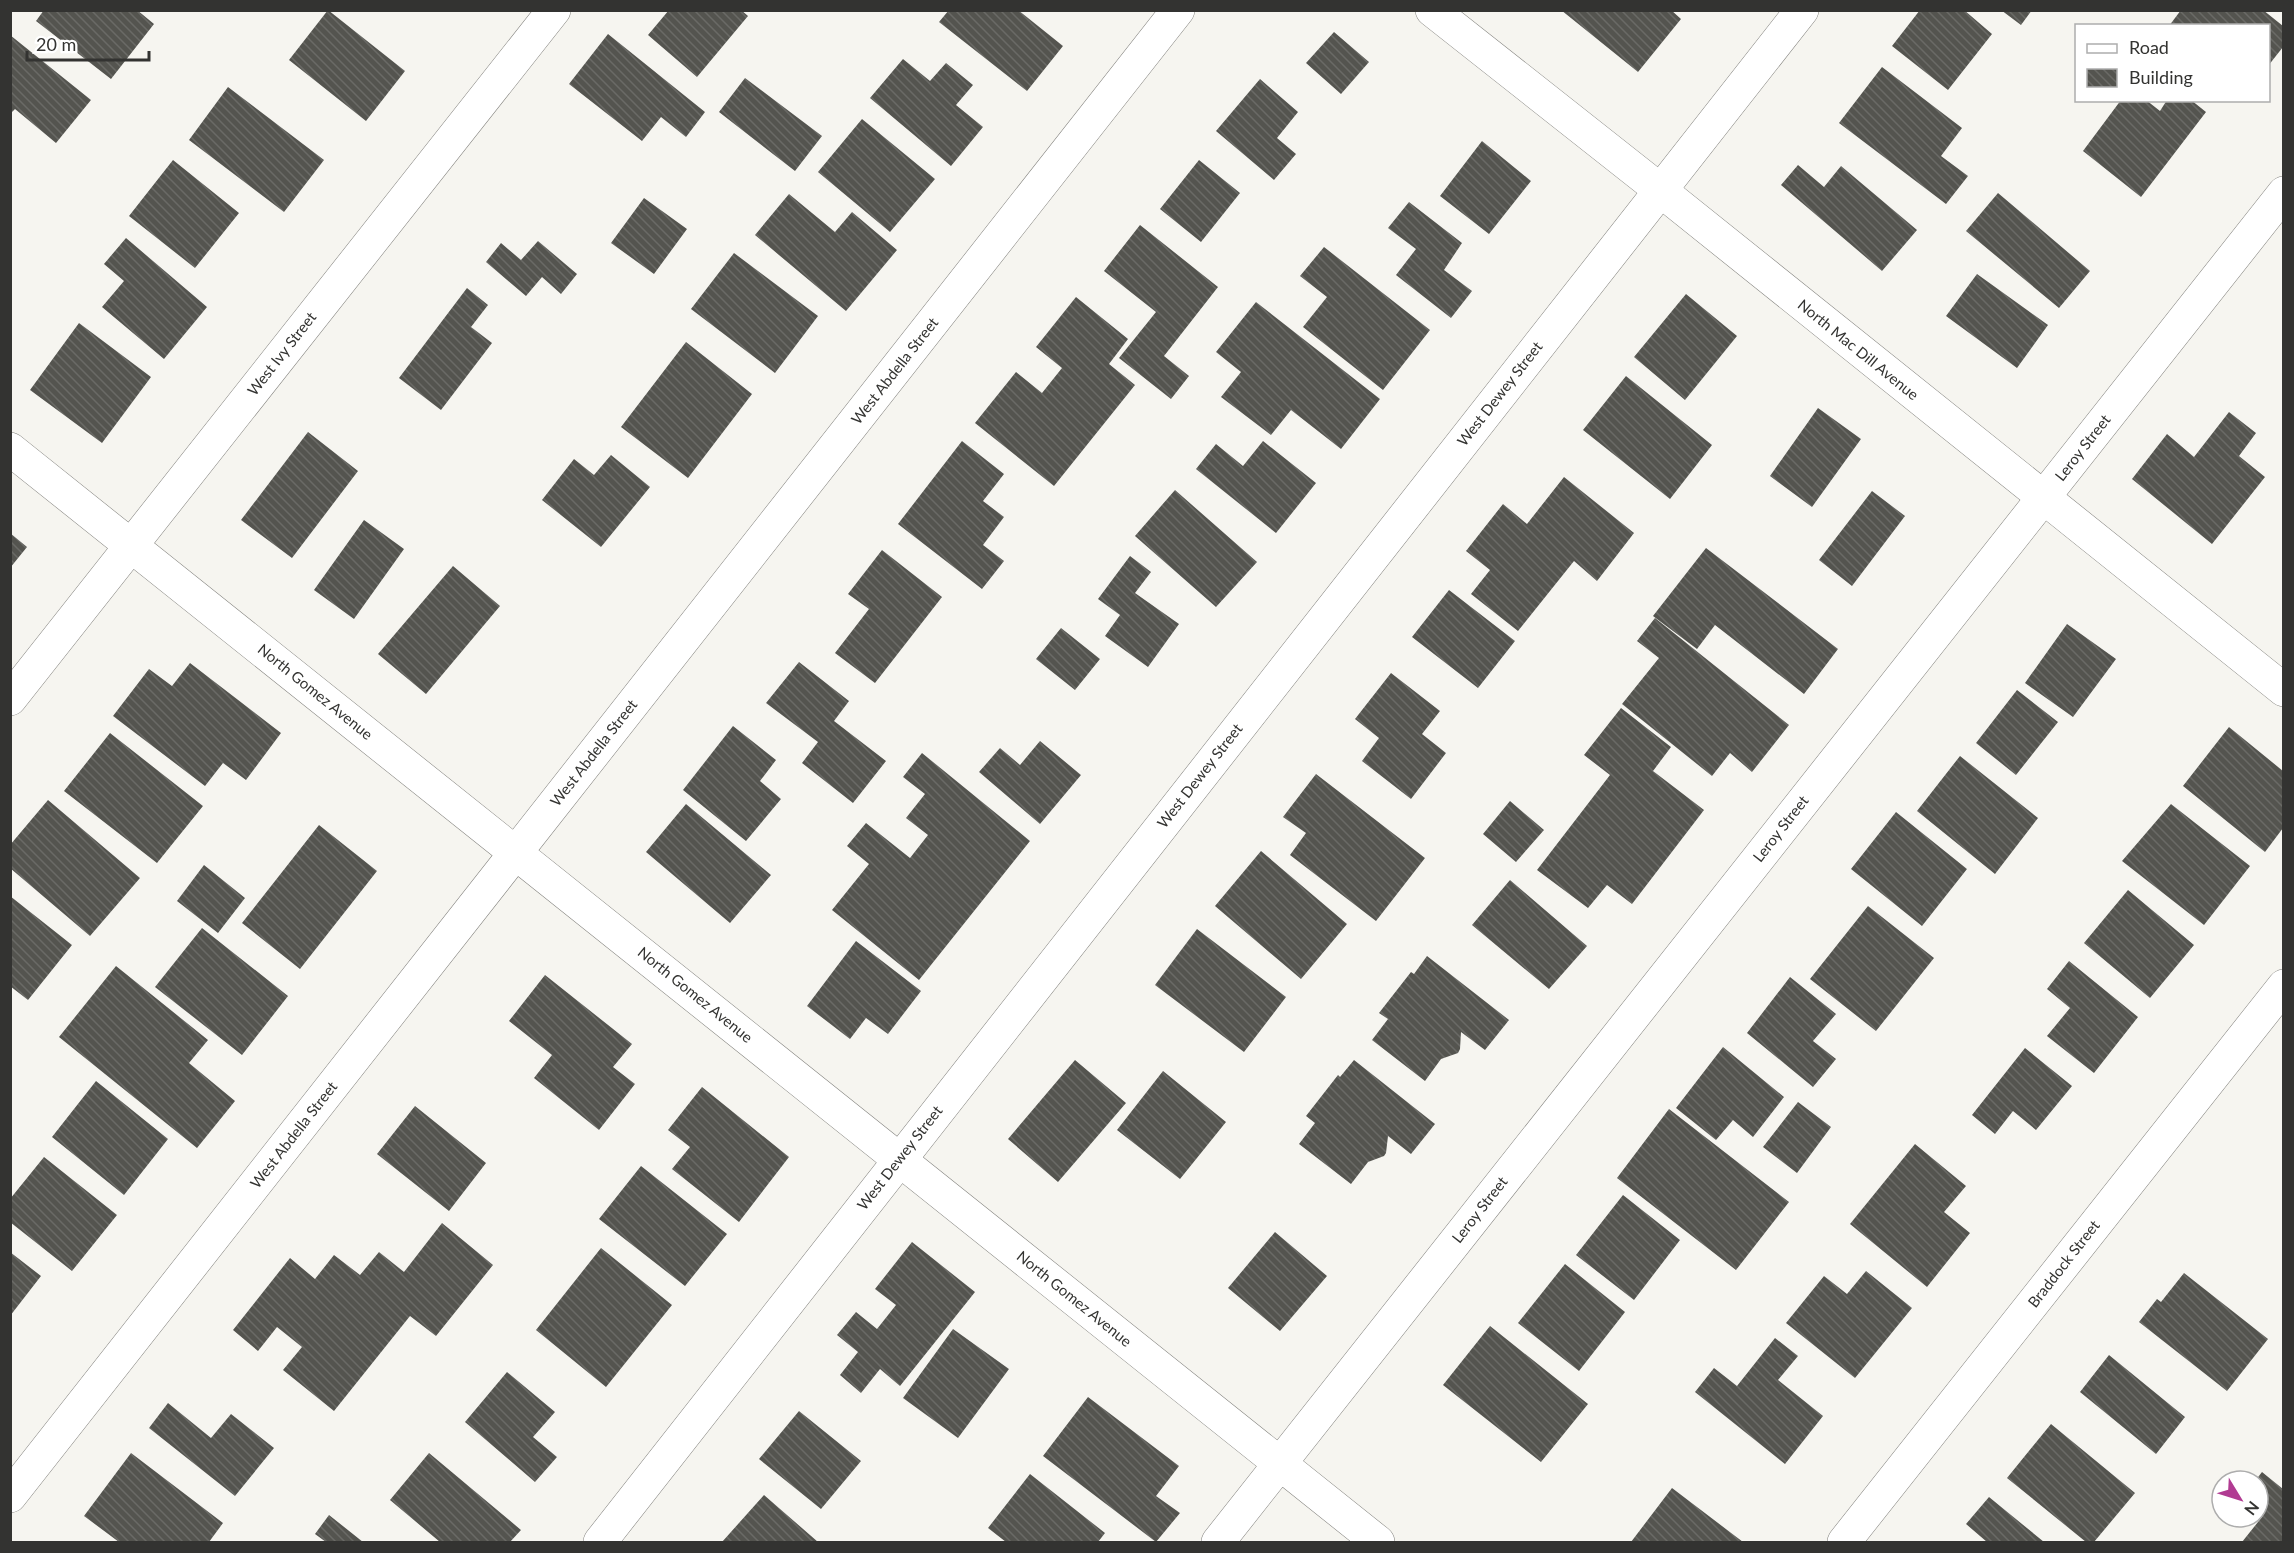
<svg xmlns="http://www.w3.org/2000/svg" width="2294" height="1553" font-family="Lato,sans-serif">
  <defs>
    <pattern id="building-back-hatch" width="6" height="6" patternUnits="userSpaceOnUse" patternTransform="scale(1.5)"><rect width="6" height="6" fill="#54544f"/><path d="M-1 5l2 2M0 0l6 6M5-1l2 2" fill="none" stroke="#6a6a66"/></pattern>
  </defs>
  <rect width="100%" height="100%" fill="#f6f5f0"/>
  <path fill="url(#building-back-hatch)" d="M 44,10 L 137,10 L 154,24 L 111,79 L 36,21 Z
    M 328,10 L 405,71 L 366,121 L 289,60 Z
    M 669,10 L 741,10 L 748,16 L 697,77 L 648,35 Z
    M 949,10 L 1018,10 L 1063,46 L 1027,91 L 939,22 Z
    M 1561,10 L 1671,10 L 1681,19 L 1638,72 Z
    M 1920,10 L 1964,10 L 1992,34 L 1948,90 L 1892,46 Z
    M 2001,10 L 2032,10 L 2021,25 Z
    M 2181,10 L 2263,10 L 2283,26 L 2283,47 L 2268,66 L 2268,26 L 2169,26 Z
    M 1334,32 L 1369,62 L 1341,94 L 1306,63 Z
    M 608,34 L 705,112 L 686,137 L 661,117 L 642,141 L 569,84 Z
    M 10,35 L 91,100 L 56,143 L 15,109 L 10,114 Z
    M 903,59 L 930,81 L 946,63 L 973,85 L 956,105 L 983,127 L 951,166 L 870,98 Z
    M 1882,67 L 1962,128 L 1941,156 L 1968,176 L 1946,204 L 1839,123 Z
    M 745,78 L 822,136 L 795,171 L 719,112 Z
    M 1260,79 L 1298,112 L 1277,138 L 1296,154 L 1274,180 L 1216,131 Z
    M 228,87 L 324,160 L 284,212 L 189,140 Z
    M 2121,100 L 2146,100 L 2160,111 L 2167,100 L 2191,100 L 2206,112 L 2141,197 L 2083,151 Z
    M 862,119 L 935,179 L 890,232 L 818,172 Z
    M 1482,141 L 1531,181 L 1489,234 L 1440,196 Z
    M 173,160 L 239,213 L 195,268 L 129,216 Z
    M 1199,160 L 1240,193 L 1201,242 L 1160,209 Z
    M 1798,165 L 1824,187 L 1841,166 L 1917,230 L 1882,271 L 1781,185 Z
    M 1998,193 L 2090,271 L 2059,308 L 1966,231 Z
    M 789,194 L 835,232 L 852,212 L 897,250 L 846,311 L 755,235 Z
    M 644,198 L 687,229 L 654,274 L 611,243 Z
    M 1409,202 L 1462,243 L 1444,270 L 1472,291 L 1451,318 L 1396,275 L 1416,249 L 1388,228 Z
    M 1140,225 L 1218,287 L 1164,356 L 1189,376 L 1171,399 L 1119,358 L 1156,312 L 1104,271 Z
    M 126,238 L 207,307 L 164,359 L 102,307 L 124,281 L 104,264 Z
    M 538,241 L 577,274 L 561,294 L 542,277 L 526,296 L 486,262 L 501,243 L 521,260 Z
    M 1324,247 L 1430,330 L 1383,390 L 1303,327 L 1327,297 L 1300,276 Z
    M 734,253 L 818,316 L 775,373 L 691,309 Z
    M 1977,274 L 2048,325 L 2017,368 L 1946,316 Z
    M 467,288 L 488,305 L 471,327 L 492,343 L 441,410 L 399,378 Z
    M 1686,294 L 1737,336 L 1685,400 L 1634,357 Z
    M 1076,297 L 1128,339 L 1109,364 L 1135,385 L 1054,486 L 975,423 L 1016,372 L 1042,393 L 1062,368 L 1036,347 Z
    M 1256,302 L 1380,399 L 1341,449 L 1291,410 L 1271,435 L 1221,397 L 1241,372 L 1216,352 Z
    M 79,323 L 151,377 L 102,443 L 30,390 Z
    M 686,342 L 752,394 L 688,478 L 621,427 Z
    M 1626,376 L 1712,445 L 1670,499 L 1583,430 Z
    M 1818,408 L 1861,439 L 1812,507 L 1770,476 Z
    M 2229,412 L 2256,433 L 2239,456 L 2265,477 L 2212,544 L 2132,479 L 2167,434 L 2194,457 Z
    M 308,432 L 358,471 L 292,558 L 241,520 Z
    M 962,441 L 1004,474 L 983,501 L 1004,517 L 983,545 L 1004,561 L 982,589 L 898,524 Z
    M 1263,441 L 1316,483 L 1276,533 L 1196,469 L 1216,444 L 1243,466 Z
    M 611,455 L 650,487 L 601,547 L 542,500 L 574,459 L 594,475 Z
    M 1564,477 L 1634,533 L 1597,581 L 1574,561 L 1518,631 L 1471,594 L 1490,570 L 1466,551 L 1503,504 L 1527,524 Z
    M 1175,490 L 1257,562 L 1216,607 L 1135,536 Z
    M 1872,491 L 1905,516 L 1852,586 L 1819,560 Z
    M 364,520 L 404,549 L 354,619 L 314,590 Z
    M 10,533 L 27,547 L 10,568 Z
    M 1706,548 L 1838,649 L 1804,694 L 1715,625 L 1697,649 L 1653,616 Z
    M 882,550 L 942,597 L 875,683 L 835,653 L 869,609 L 848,594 Z
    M 1130,556 L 1151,572 L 1135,593 L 1179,624 L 1148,667 L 1105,636 L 1120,615 L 1098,599 Z
    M 453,566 L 500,606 L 426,694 L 378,654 Z
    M 1449,590 L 1515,641 L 1478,688 L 1412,637 Z
    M 1655,618 L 1789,725 L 1752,772 L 1730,753 L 1712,776 L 1622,704 L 1659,658 L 1637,641 Z
    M 2067,624 L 2116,659 L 2073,717 L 2025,683 Z
    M 1061,628 L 1100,659 L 1075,690 L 1036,659 Z
    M 799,662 L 849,701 L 834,721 L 886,761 L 853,803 L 802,763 L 818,742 L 766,703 Z
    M 190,663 L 281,733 L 246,780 L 223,763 L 205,786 L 113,716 L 149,669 L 172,686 Z
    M 1391,673 L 1440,711 L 1422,734 L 1446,753 L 1411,799 L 1362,761 L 1379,738 L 1355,719 Z
    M 2017,690 L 2058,722 L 2016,775 L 1976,743 Z
    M 1621,708 L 1671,747 L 1653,771 L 1704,810 L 1632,904 L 1607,885 L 1588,908 L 1537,870 L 1610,775 L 1584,755 Z
    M 733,726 L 776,760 L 760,781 L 781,799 L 746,841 L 683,790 Z
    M 2229,727 L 2283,771 L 2283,828 L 2265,852 L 2183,786 Z
    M 110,733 L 203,806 L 157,863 L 64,791 Z
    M 1040,741 L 1081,775 L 1040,824 L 979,772 L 1000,748 L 1020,765 Z
    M 922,753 L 1030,841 L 919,980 L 832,910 L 869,864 L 847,846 L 866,823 L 910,858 L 928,835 L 906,818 L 925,794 L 903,777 Z
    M 1960,756 L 2038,818 L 1995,874 L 1917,811 Z
    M 1316,774 L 1425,858 L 1376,921 L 1290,855 L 1306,833 L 1283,817 Z
    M 48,800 L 140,878 L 90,936 L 10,868 L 10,845 Z
    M 1510,801 L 1544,830 L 1516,862 L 1483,834 Z
    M 686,804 L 771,875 L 730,923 L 646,852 Z
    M 2171,804 L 2250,866 L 2204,925 L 2122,861 Z
    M 1896,812 L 1967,869 L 1922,926 L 1851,869 Z
    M 319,825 L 377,871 L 300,969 L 242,923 Z
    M 1261,851 L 1347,924 L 1301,979 L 1215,906 Z
    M 204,865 L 245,898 L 218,933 L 177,901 Z
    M 1510,880 L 1587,946 L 1549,989 L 1472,925 Z
    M 2128,890 L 2194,945 L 2150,998 L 2084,943 Z
    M 10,896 L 72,945 L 28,1000 L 10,986 Z
    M 1868,906 L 1934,958 L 1876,1031 L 1810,979 Z
    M 202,928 L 288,996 L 242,1055 L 155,987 Z
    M 1197,929 L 1286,997 L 1244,1052 L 1155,985 Z
    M 856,941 L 921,991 L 888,1034 L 866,1018 L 850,1039 L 807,1006 Z
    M 1427,956 L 1509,1020 L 1485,1050 L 1461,1032 L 1460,1049 L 1458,1053 L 1441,1059 L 1425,1081 L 1372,1040 L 1388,1019 L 1379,1013 L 1411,972 L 1414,974 Z
    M 2069,961 L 2138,1017 L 2094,1073 L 2047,1036 L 2070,1008 L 2047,989 Z
    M 116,966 L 208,1040 L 189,1063 L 235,1101 L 197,1148 L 59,1037 Z
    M 545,975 L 632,1044 L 613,1067 L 635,1084 L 599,1130 L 534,1078 L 552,1055 L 509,1021 Z
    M 1790,977 L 1836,1014 L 1813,1041 L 1836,1059 L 1813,1087 L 1747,1033 Z
    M 1723,1047 L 1784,1097 L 1753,1137 L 1733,1120 L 1716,1140 L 1676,1108 Z
    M 2025,1048 L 2072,1086 L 2036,1130 L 2013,1111 L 1995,1134 L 1972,1115 Z
    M 1075,1060 L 1126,1103 L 1058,1182 L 1008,1139 Z
    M 1354,1060 L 1435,1124 L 1411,1154 L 1388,1136 L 1386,1153 L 1384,1156 L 1368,1162 L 1351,1184 L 1299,1144 L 1315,1123 L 1306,1116 L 1338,1075 L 1340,1077 Z
    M 1163,1071 L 1226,1122 L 1180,1179 L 1117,1130 Z
    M 96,1081 L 168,1139 L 124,1195 L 52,1137 Z
    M 702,1087 L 789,1157 L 739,1222 L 672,1169 L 690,1147 L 668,1130 Z
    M 1798,1102 L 1831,1127 L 1797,1173 L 1763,1147 Z
    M 415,1106 L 486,1163 L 449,1211 L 377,1154 Z
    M 1669,1109 L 1789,1202 L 1736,1270 L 1617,1178 Z
    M 1915,1144 L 1966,1186 L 1944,1212 L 1970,1233 L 1927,1287 L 1850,1224 Z
    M 44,1157 L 117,1215 L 72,1271 L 10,1222 L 10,1199 Z
    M 641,1166 L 727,1234 L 685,1286 L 599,1219 Z
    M 1623,1195 L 1680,1240 L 1634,1300 L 1576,1255 Z
    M 442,1223 L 493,1265 L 436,1336 L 410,1316 L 334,1411 L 283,1370 L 302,1347 L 277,1327 L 258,1351 L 233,1330 L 290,1258 L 315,1279 L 334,1255 L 360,1275 L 379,1252 L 404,1272 Z
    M 1275,1232 L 1327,1276 L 1280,1331 L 1228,1288 Z
    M 912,1242 L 975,1292 L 900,1386 L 880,1369 L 861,1393 L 840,1375 L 858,1352 L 837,1335 L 856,1312 L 877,1329 L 896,1305 L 875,1289 Z
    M 601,1248 L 672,1305 L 606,1387 L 536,1330 Z
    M 10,1252 L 41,1276 L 10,1316 Z
    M 1565,1264 L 1625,1312 L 1579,1371 L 1518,1323 Z
    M 1866,1271 L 1912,1308 L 1855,1378 L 1786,1323 L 1824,1276 L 1847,1294 Z
    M 2184,1273 L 2268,1339 L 2227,1391 L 2139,1322 L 2157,1299 L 2161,1302 Z
    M 1490,1326 L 1588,1404 L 1541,1462 L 1443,1385 Z
    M 953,1329 L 1009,1369 L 958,1438 L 903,1398 Z
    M 1775,1338 L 1798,1356 L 1778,1380 L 1823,1416 L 1785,1464 L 1695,1392 L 1714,1368 L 1737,1386 Z
    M 2109,1355 L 2185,1417 L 2156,1454 L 2080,1392 Z
    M 507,1372 L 555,1412 L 533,1437 L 557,1457 L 535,1482 L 465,1422 Z
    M 1088,1397 L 1179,1466 L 1156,1496 L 1180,1513 L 1156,1542 L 1043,1456 Z
    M 168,1403 L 211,1438 L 231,1414 L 274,1448 L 235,1496 L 149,1428 Z
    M 799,1411 L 861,1461 L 821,1509 L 759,1459 Z
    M 2051,1424 L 2135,1493 L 2094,1542 L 2086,1542 L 2007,1478 Z
    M 131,1453 L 223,1523 L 209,1542 L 119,1542 L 84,1516 Z
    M 429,1453 L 521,1530 L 510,1542 L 440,1542 L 390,1500 Z
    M 2262,1472 L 2283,1489 L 2283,1542 L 2242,1542 L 2262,1517 L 2258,1514 L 2258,1481 L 2255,1481 Z
    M 1030,1474 L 1105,1533 L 1098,1542 L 1006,1542 L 988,1528 Z
    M 1672,1488 L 1743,1542 L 1631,1542 Z
    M 764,1495 L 818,1542 L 722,1542 Z
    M 1989,1497 L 2044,1542 L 1987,1542 L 1966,1524 Z
    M 329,1515 L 363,1542 L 326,1542 L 315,1534 Z"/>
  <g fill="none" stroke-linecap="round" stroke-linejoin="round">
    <g stroke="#83827e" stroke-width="34">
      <path id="street" d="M 10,449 L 1378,1542
        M 10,699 L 554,10
        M 10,1496 L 1178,10
        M 600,1542 L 1802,10
        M 1218,1542 L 2284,193
        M 1844,1542 L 2284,986"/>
    </g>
    <g stroke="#83827e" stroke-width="34">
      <path id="secondary" d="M 1432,10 L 1660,190 L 2284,690"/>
    </g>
    <use href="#street" stroke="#fff" stroke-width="33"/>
    <use href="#secondary" stroke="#fff" stroke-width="33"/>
  </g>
  <g text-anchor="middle" stroke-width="6" stroke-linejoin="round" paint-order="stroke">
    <g font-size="15" fill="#333331" stroke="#fff">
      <text transform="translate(1858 350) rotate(39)" y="5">North Mac Dill Avenue</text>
      <text transform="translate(282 354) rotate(-52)" y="5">West Ivy Street</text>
      <text transform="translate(895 371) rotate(-52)" y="5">West Abdella Street</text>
      <text transform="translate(1500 394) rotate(-52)" y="5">West Dewey Street</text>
      <text transform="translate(2083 448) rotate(-52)" y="5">Leroy Street</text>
      <text transform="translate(315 692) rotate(39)" y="5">North Gomez Avenue</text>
      <text transform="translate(594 753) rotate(-52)" y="5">West Abdella Street</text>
      <text transform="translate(1200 776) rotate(-52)" y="5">West Dewey Street</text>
      <text transform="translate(1781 829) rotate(-52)" y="5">Leroy Street</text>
      <text transform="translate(695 995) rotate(39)" y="5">North Gomez Avenue</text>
      <text transform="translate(294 1135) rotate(-52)" y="5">West Abdella Street</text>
      <text transform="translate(900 1158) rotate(-52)" y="5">West Dewey Street</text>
      <text transform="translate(1480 1210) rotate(-52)" y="5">Leroy Street</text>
      <text transform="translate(2064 1264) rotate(-52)" y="5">Braddock Street</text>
      <text transform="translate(1074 1299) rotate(39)" y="5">North Gomez Avenue</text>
    </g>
  </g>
  <rect width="2294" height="1553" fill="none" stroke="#333331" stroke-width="24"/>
  <rect x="2075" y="24" width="195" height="78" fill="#ffffff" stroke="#adadad" stroke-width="1.5"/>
  <rect x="2087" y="44" width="30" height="9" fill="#ffffff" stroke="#adadad" stroke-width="1.5"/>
  <text x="2129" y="54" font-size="18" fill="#333331">Road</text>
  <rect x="2087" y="69" width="30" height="18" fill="url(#building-back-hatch)" stroke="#adadad" stroke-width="1.5"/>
  <text x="2129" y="84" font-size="18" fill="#333331">Building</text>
  <g transform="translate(2240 1499) rotate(128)"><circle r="28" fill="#ffffff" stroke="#adadad" stroke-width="1.5"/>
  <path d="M0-4.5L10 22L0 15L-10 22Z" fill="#b13b92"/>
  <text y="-9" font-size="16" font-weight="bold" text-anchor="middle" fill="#333331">N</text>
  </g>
  <path d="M27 51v9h122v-9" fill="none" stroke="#333331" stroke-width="3"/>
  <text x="36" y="51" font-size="18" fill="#333331" stroke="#ffffff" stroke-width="4.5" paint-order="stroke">20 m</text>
</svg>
